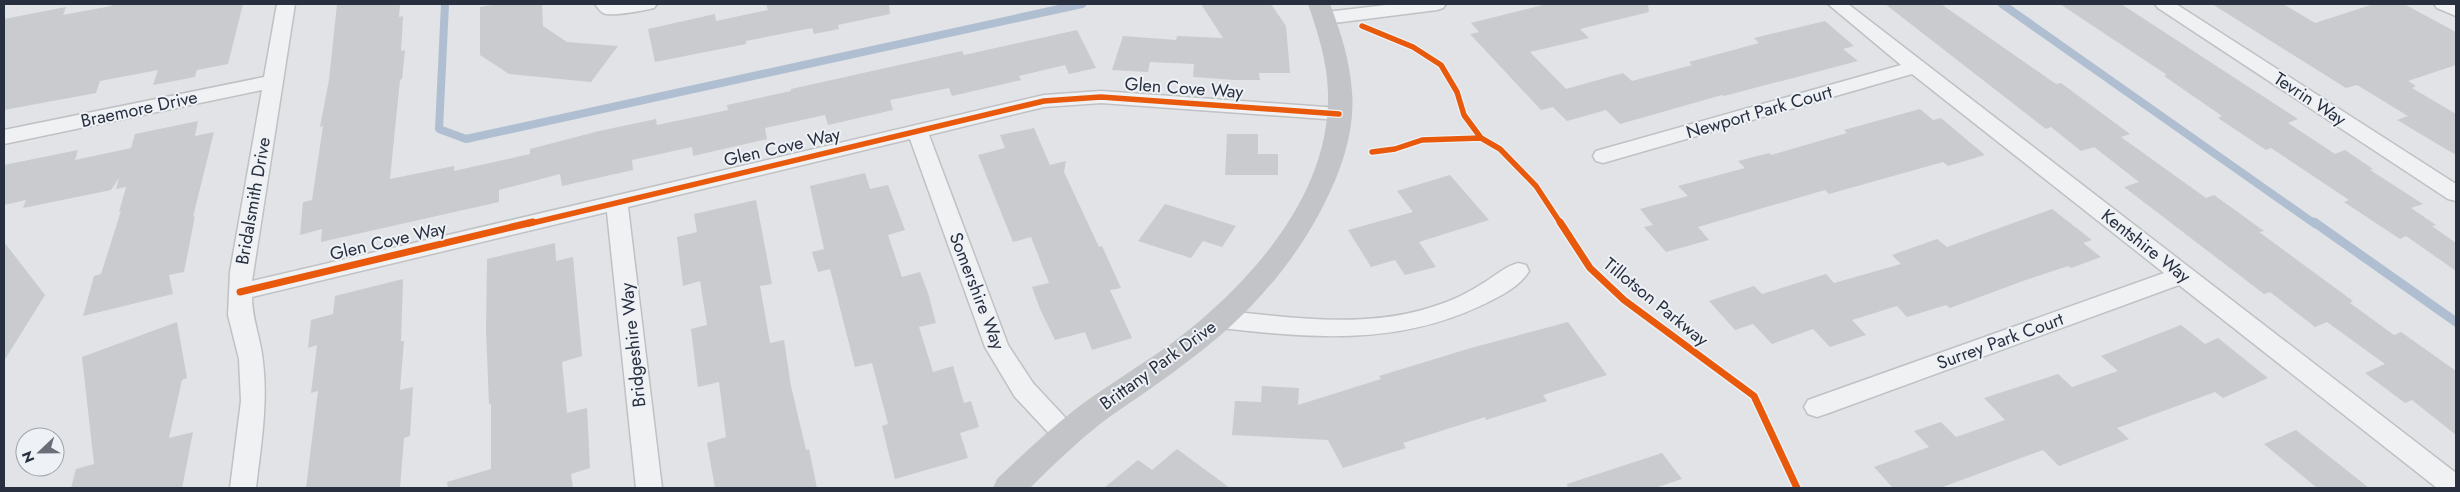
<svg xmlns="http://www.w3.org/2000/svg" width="2460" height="492" font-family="Jost,sans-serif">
  <rect width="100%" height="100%" fill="#e1e3e6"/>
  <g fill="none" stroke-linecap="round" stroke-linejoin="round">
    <path stroke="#afbfd1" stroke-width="8" d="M 445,4 L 439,129 L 466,139 L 1082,4
      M 2002,4 L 2315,224"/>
    <path stroke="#afbfd1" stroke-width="9" d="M 2314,222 L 2456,322"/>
  </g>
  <path fill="#c9cbce" d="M 112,4 L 243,4 L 228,64 L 197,70 L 195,77 L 153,85 L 158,70 L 100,81 L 96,93 L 4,110 L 4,19 L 66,7 L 63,15 L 111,6 Z
    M 337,4 L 400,4 L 399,17 L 403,16 L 401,51 L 405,50 L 402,79 L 400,80 L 390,179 L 454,166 L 454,171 L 530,154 L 530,149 L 599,131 L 656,119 L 657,125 L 728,110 L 727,105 L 791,91 L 791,89 L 962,51 L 964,55 L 1077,30 L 1096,68 L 1069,74 L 1065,65 L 1019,76 L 1021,80 L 952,96 L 949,88 L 890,100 L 893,110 L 828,125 L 825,115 L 765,128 L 767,139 L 693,156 L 692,147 L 632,160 L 633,170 L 562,186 L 560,174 L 499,190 L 499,202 L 321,242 L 322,229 L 300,235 L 303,202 L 312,200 L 323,126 L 320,127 L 329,80 Z
    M 498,4 L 542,4 L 543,26 L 567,42 L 618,46 L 591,82 L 509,74 L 480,55 L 480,7 Z
    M 766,4 L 889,4 L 890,14 L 838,25 L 839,29 L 814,34 L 812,28 L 746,41 L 746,44 L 655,62 L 648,29 L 715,14 L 716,21 L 768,10 Z
    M 1201,4 L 1271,4 L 1286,26 L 1290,73 L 1259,73 L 1260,80 L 1235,80 L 1193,77 L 1194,64 L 1150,62 L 1148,72 L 1112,70 L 1123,36 L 1176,40 L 1177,36 L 1223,38 Z
    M 1547,4 L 1648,4 L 1649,12 L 1580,29 L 1589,38 L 1530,52 L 1566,89 L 1623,73 L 1632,81 L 1692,65 L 1689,62 L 1759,43 L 1754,38 L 1825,21 L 1854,46 L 1843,49 L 1858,61 L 1724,96 L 1722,95 L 1620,124 L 1606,110 L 1567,121 L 1553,107 L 1541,110 L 1470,34 L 1479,32 L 1471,23 Z
    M 1885,4 L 1941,4 L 2056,84 L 2061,83 L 2130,134 L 2121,137 L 2206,198 L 2214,195 L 2264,231 L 2259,232 L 2353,301 L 2350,303 L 2394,335 L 2401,332 L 2456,371 L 2456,435 L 2412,400 L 2405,403 L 2365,373 L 2385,364 L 2327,322 L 2315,327 L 2270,292 L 2264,294 L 2124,187 L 2139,182 L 2094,147 L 2081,151 L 2051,127 L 2046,129 Z
    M 2060,4 L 2121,4 L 2298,119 L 2288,123 L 2335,154 L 2345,150 L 2373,169 L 2370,170 L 2423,204 L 2411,208 L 2436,225 L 2432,226 L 2456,243 L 2456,271 L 2406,236 L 2400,239 L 2344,202 L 2349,200 L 2271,148 L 2266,150 L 2218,118 L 2222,116 L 2164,76 L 2167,75 Z
    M 2212,4 L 2283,4 L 2315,23 L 2374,4 L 2404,4 L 2456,32 L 2456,65 L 2408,81 L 2416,86 L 2412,88 L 2456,114 L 2456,155 L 2397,120 L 2408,116 L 2357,85 L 2346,88 Z
    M 1920,109 L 1933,120 L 1941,118 L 1985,155 L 1948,166 L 1943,162 L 1829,194 L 1825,190 L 1698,227 L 1709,240 L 1666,252 L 1644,227 L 1653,225 L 1640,209 L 1688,196 L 1678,186 L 1745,168 L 1738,161 L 1769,153 L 1771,155 L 1847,133 L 1844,130 Z
    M 198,121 L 195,136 L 214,132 L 193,217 L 195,216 L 184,272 L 169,275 L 173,294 L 83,316 L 94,276 L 101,274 L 121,211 L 119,212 L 126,187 L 116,189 L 119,178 L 111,190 L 23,208 L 26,200 L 4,205 L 4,165 L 78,150 L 75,160 L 131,148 L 135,134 Z
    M 1034,128 L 1050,165 L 1066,161 L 1064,172 L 1099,247 L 1102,246 L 1121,288 L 1110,290 L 1132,338 L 1092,350 L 1085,332 L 1055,340 L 1040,309 L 1032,287 L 1049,283 L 1031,237 L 1013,242 L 978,155 L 1005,148 L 1000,135 Z
    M 1227,134 L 1258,134 L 1258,154 L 1278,154 L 1278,175 L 1225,175 Z
    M 865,173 L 870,189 L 888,185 L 905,230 L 888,235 L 902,277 L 920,272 L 928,293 L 936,323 L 919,327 L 933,372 L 953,366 L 964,403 L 971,401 L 979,427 L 960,433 L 968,458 L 895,479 L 882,426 L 888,424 L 872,363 L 855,367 L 830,269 L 818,272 L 812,252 L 824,249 L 810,186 Z
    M 1450,175 L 1489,220 L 1419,242 L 1436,267 L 1405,275 L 1395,260 L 1371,267 L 1348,230 L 1413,212 L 1397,191 Z
    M 756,200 L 772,284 L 760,286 L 770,343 L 784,340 L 791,386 L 806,450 L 809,449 L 817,488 L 715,488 L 707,443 L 726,437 L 719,382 L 698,387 L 691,329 L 707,325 L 700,281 L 683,286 L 677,237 L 697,232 L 694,214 Z
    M 1165,204 L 1236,226 L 1222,247 L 1203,241 L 1191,258 L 1138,241 Z
    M 2052,209 L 2092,240 L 2083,243 L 2101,257 L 2071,268 L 2068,266 L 2023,281 L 1950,308 L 1946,305 L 1907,317 L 1897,306 L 1852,320 L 1866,335 L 1830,347 L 1813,329 L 1772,344 L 1753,324 L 1735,330 L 1709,301 L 1754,286 L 1762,294 L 1826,274 L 1834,283 L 1901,264 L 1892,255 L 1937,239 L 1947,247 Z
    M 4,242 L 45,295 L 4,361 Z
    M 555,243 L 556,261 L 573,257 L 582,356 L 562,362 L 567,413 L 587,408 L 590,468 L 571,474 L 573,488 L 448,488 L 447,482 L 491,469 L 491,404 L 489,404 L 486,329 L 487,259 Z
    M 403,279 L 401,341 L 404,341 L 400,390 L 413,387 L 410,436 L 404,438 L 400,488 L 306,488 L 318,391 L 311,393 L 317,345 L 308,348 L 311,320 L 333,314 L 335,296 Z
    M 177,322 L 187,378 L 182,380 L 169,438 L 193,432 L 182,488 L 71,488 L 76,469 L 94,464 L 82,357 Z
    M 1568,322 L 1607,375 L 1543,395 L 1547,401 L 1486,420 L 1485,417 L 1403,443 L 1406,448 L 1343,468 L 1328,440 L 1232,435 L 1235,401 L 1261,402 L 1262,386 L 1299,388 L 1298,405 L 1381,379 L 1379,376 L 1471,348 Z
    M 2181,325 L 2205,344 L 2218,338 L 2268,378 L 2223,398 L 2215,392 L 2117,428 L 2129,439 L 2059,466 L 2043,450 L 1940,488 L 1893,488 L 1874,467 L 1929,447 L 1914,431 L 1941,422 L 1956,437 L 2005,420 L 1984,398 L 2058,374 L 2072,387 L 2118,371 L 2101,356 Z
    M 2296,430 L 2369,488 L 2317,488 L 2264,444 Z
    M 1177,449 L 1230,488 L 1104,488 L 1138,460 L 1152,470 Z
    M 1662,453 L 1682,479 L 1655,488 L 1568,488 L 1567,484 Z"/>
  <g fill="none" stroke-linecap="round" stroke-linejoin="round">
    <g stroke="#bfc1c4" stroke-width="3">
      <path id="street" d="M 277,4 L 295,4 L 252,281 L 1044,95 L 1101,91 L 1339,108 L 1346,110 L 1349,114 L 1346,118 L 1339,120 L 1101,103 L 1044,107 L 929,135 L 1008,345 L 1033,383 L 1075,428 L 1079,435 L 1075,442 L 1066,445 L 1057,442 L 1015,397 L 985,347 L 910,139 L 628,207 L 662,488 L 636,488 L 607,212 L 252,297 C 252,320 261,339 263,362 C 268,404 261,445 256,488 L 230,488 L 241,401 L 239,359 L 228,315 L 230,272 L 262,90 L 4,144 L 4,130 L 264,77 Z
        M 595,4 L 657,4 L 654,8 C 645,10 611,17 603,13 C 600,11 597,7 595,4 Z
        M 1395,4 L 1446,4 L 1443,8 L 1437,10 L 1326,24 L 1319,22 L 1317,18 L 1319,14 L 1326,12 Z
        M 1828,4 L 1848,4 L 2456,473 L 2456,488 L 2437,488 L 2179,285 L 1826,414 L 1817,417 L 1808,414 L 1804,407 L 1808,400 L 2164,273 L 1912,74 L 1610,161 L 1603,163 L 1596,161 L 1593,156 L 1596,151 L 1901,65 Z
        M 2155,4 L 2176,4 L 2456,184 L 2456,201 L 2448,199 L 2158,8 Z
        M 2434,4 L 2456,4 L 2456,16 L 2437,8 Z
        M 1518,263 L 1526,265 L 1529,271 C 1520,287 1497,298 1480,306 C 1394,346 1312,338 1220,328 L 1212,325 L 1208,319 L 1212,313 L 1220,310 C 1292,318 1371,330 1441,304 C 1456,299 1471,291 1485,282 C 1496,275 1506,266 1518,263 Z"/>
    </g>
    <use href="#street" fill="#f0f1f2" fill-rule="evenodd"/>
    <path fill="#c2c4c8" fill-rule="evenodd" d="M 1308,4 L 1330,4 C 1341,33 1350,61 1352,92 C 1355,126 1344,163 1329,194 C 1297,263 1244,321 1183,365 C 1156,386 1127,404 1100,424 C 1075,444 1052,466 1030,488 L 993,488 L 997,479 C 1023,454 1049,430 1077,408 C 1110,383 1147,362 1180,337 C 1254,279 1331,192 1328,92 C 1327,61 1318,33 1308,4 Z"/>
    <g stroke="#eef1f5" stroke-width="8">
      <path id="cycleway-far1" d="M 1362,26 L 1413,47 L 1441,65 L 1457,92 L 1464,115 L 1481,138 L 1500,149 L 1536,186 L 1561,224
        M 1372,152 L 1395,149 L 1422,140 L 1481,138
        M 528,224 L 1044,101 L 1101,97 L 1339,114"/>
    </g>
    <g stroke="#eef1f5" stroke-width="10">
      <path id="cycleway" d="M 1560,222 L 1590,268 L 1624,300 L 1754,396 L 1797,488
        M 240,292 L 533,222"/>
    </g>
    <use href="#cycleway-far1" stroke="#e8590c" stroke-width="5.5"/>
    <use href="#cycleway" stroke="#e8590c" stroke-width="7"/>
  </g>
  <g text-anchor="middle" stroke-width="4" stroke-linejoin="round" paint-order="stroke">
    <g font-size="18" fill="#282f3f" stroke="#eef1f5">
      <text transform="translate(1184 88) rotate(4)" y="6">Glen Cove Way</text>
      <text transform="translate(2310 99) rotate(33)" y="6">Tevrin Way</text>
      <text transform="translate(139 109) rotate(-12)" y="6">Braemore Drive</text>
      <text transform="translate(1759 112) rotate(-16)" y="6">Newport Park Court</text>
      <text transform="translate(782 147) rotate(-13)" y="6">Glen Cove Way</text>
      <text transform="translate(253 201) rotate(-80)" y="6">Bridalsmith Drive</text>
      <text transform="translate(388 241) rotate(-13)" y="6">Glen Cove Way</text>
      <text transform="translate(2146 246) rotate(38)" y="6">Kentshire Way</text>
      <text transform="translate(977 291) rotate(69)" y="6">Somershire Way</text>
      <text transform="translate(1656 302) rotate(39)" y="6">Tillotson Parkway</text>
      <text transform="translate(2000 341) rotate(-20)" y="6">Surrey Park Court</text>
      <text transform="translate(633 345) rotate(-96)" y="6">Bridgeshire Way</text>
      <text transform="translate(1158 365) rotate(-36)" y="6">Brittany Park Drive</text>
    </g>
  </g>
  <rect width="2460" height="492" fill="none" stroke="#282f3f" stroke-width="10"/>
  <g transform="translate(40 452) rotate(248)"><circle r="24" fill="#eef1f5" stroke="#9fa3ac"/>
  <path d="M0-4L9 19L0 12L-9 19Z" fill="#696e79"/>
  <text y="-8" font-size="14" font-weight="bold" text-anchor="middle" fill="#282f3f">N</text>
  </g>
</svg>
